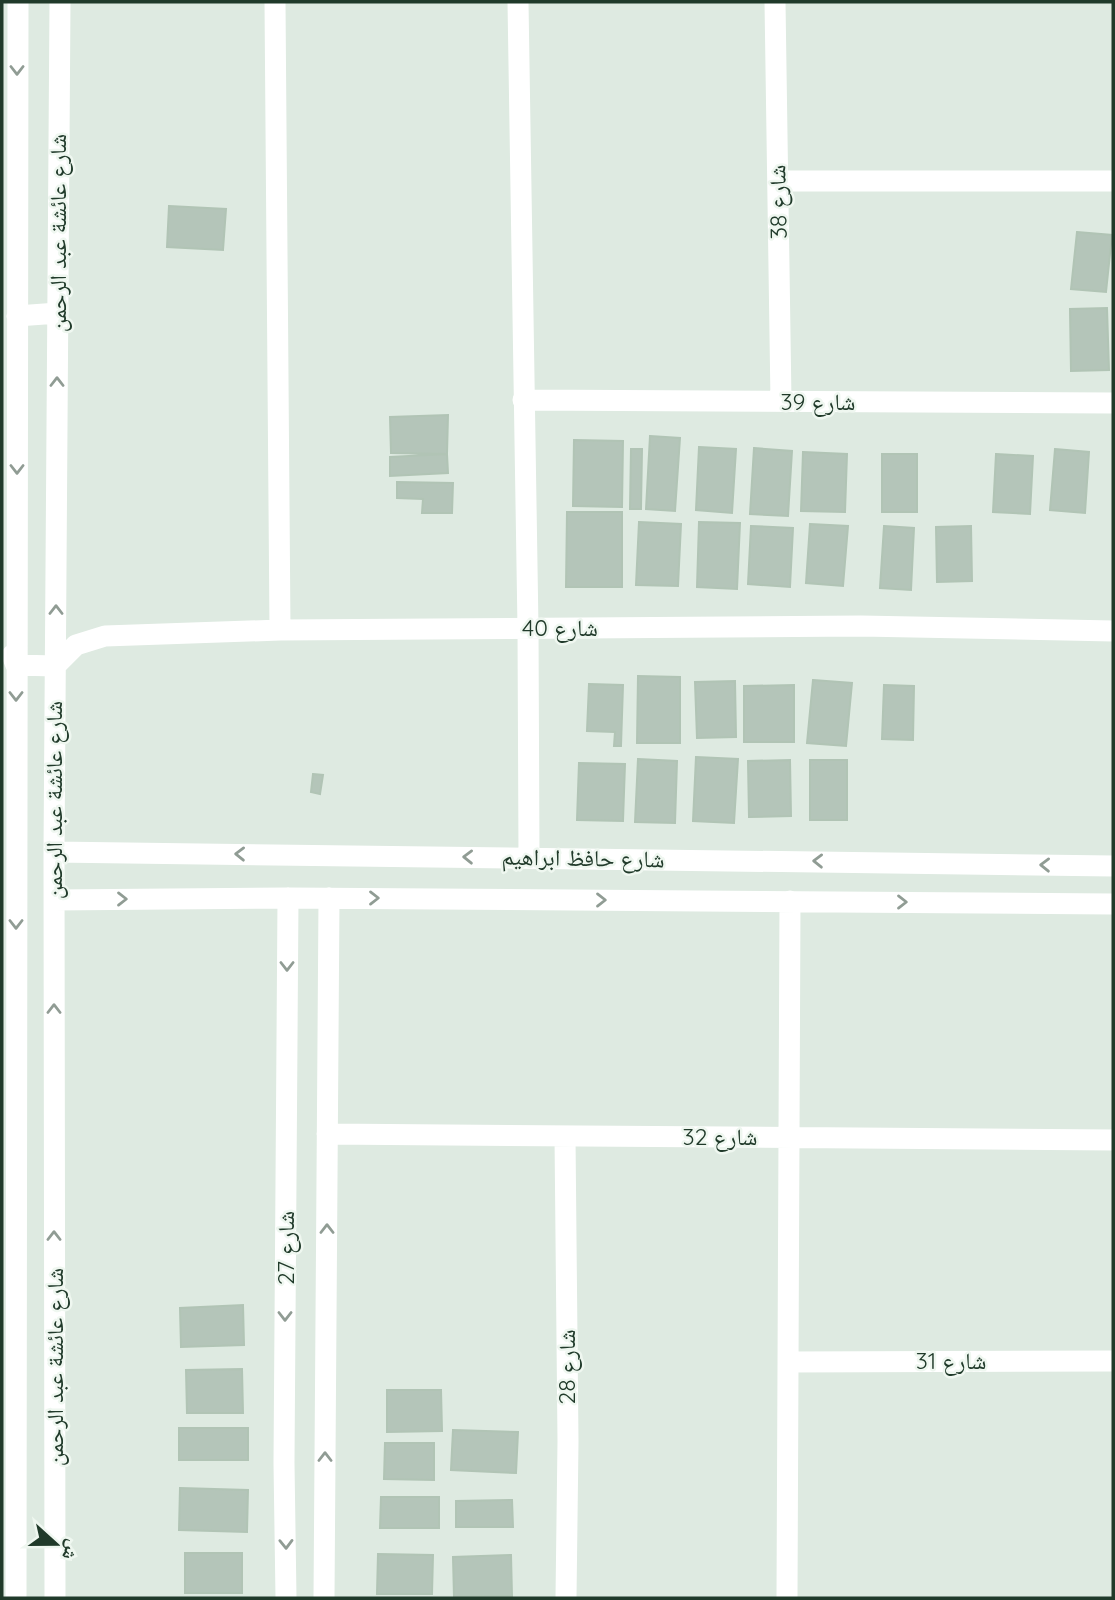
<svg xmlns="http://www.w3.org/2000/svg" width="1115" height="1600" font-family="Quicksand,'Noto Naskh Arabic',sans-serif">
  <rect width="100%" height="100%" fill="#deeae1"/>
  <path fill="#b4c5b9" stroke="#b1c4b5" stroke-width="2" d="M 169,206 L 226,209 L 223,250 L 167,247 Z
    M 1077,232 L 1112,235 L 1106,292 L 1071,289 Z
    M 1107,308 L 1109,370 L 1071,371 L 1070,309 Z
    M 448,415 L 447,454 L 391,453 L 390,417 Z
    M 650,436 L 680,438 L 675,511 L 646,509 Z
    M 574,440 L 623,441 L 622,507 L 573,506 Z
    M 699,447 L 736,449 L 732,513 L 696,510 Z
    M 754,448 L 792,451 L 788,516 L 750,514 Z
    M 631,449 L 642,449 L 641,509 L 630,509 Z
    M 1055,449 L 1089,452 L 1085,513 L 1050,510 Z
    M 803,452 L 847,454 L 845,512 L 801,511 Z
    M 447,454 L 448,473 L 390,476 L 390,457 Z
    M 882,454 L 917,454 L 917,512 L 882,512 Z
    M 996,454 L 1033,456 L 1030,514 L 993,512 Z
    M 397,482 L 453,483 L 452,513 L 422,513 L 423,499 L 397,498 Z
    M 567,512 L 622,512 L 622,587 L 566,587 Z
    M 639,522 L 681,524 L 678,586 L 636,585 Z
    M 699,522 L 740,523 L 737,589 L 697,587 Z
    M 810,524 L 848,526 L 843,586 L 806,583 Z
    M 751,526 L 793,528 L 790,587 L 748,584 Z
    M 884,526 L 914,528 L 911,590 L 880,588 Z
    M 971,526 L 972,581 L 937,582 L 936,527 Z
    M 638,676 L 680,677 L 680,743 L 637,743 Z
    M 813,680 L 852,683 L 846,746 L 807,743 Z
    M 735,681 L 736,737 L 697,738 L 695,682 Z
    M 589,684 L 623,685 L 621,746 L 614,746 L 615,732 L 587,731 Z
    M 794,685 L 794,742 L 744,742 L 744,686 Z
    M 884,685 L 914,686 L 913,740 L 882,739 Z
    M 696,757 L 738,759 L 734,823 L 693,821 Z
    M 638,759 L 677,761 L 675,823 L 635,822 Z
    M 790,760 L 791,816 L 749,817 L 748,761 Z
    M 810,760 L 847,760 L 847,820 L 810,820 Z
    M 579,763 L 625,764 L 623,821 L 577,820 Z
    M 313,774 L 323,775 L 320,794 L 311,792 Z
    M 243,1305 L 244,1345 L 181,1347 L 180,1308 Z
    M 242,1369 L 243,1413 L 187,1413 L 186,1370 Z
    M 387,1390 L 441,1390 L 442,1431 L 387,1432 Z
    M 179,1428 L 248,1428 L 248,1460 L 179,1460 Z
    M 453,1430 L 518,1432 L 516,1473 L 451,1470 Z
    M 385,1443 L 434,1443 L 434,1480 L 384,1479 Z
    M 180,1488 L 248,1490 L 247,1532 L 179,1530 Z
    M 381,1497 L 439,1497 L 439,1528 L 380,1528 Z
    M 512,1500 L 513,1527 L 456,1527 L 456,1501 Z
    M 185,1553 L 242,1553 L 242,1593 L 185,1593 Z
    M 378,1554 L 433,1555 L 432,1594 L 377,1594 Z
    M 511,1555 L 512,1596 L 454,1597 L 453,1557 Z"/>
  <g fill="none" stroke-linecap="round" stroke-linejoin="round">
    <path stroke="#fff" stroke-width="21" d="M 275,2 L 280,630
      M 518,2 L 528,628 L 529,857
      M 775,2 L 781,401
      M 778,181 L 1113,181
      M 17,316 L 58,313
      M 523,400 L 1113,403
      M 12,655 L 16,665 L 55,666 L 76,645 L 105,636 L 280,630 L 861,626 L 1113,631
      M 54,852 L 1113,866
      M 54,900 L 288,898 L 1113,904
      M 327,1134 L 1113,1140
      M 565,1136 L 568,1441 L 566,1598
      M 788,1362 L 1113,1361
      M 16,1598 L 18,2
      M 55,1598 L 54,852 L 60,2
      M 286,1598 L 284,1463 L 288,898
      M 324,1598 L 329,898
      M 787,1598 L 790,901"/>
  </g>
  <defs><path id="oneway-chevron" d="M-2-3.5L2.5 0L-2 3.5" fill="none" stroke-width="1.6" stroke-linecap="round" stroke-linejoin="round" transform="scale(1.75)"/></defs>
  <g stroke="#909c94">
    <use href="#oneway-chevron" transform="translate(17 70) rotate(90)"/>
    <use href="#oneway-chevron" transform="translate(57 382) rotate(-90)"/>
    <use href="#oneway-chevron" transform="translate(17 469) rotate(90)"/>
    <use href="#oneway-chevron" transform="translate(56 610) rotate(-90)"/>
    <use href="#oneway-chevron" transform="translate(16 696) rotate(90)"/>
    <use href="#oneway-chevron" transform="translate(240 854) rotate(-179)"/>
    <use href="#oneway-chevron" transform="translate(468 857) rotate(-179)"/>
    <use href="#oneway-chevron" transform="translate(818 861) rotate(-179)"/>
    <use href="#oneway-chevron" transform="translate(1045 865) rotate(-179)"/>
    <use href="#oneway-chevron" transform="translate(374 898)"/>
    <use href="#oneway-chevron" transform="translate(122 899)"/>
    <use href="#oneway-chevron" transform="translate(601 900)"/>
    <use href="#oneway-chevron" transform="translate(902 902)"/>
    <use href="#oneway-chevron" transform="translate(16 924) rotate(90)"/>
    <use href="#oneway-chevron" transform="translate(287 966) rotate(90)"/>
    <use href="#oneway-chevron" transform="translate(54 1009) rotate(-90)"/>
    <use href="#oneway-chevron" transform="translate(327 1229) rotate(-90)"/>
    <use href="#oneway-chevron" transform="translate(54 1236) rotate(-90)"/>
    <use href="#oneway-chevron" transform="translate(285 1316) rotate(90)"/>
    <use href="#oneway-chevron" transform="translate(325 1457) rotate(-90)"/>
    <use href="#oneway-chevron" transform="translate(286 1544) rotate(89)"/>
  </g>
  <g text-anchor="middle" stroke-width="5" stroke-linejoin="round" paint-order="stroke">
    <g font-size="23" fill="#203a2a" stroke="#eff7f0">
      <text transform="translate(778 202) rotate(-91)" y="8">شارع 38</text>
      <text transform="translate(58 233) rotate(-90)" y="8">شارع عائشة عبد الرحمن</text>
      <text x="818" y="410">شارع 39</text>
      <text x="560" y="636">شارع 40</text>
      <text transform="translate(54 800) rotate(-90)" y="8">شارع عائشة عبد الرحمن</text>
      <text transform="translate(583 858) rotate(1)" y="8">شارع حافظ ابراهيم</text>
      <text x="720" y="1145">شارع 32</text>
      <text transform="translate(286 1248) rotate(-90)" y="8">شارع 27</text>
      <text x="951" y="1369">شارع 31</text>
      <text transform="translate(55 1367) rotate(-90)" y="8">شارع عائشة عبد الرحمن</text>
      <text transform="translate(567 1367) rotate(-90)" y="8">شارع 28</text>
    </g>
  </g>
  <rect width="1115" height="1600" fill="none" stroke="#203a2a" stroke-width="7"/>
  <g transform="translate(56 1544) rotate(111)" stroke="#eff7f0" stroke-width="5" paint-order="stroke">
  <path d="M0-5L12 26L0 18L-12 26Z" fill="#203a2a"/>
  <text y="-10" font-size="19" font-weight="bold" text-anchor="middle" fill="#203a2a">ش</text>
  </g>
</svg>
